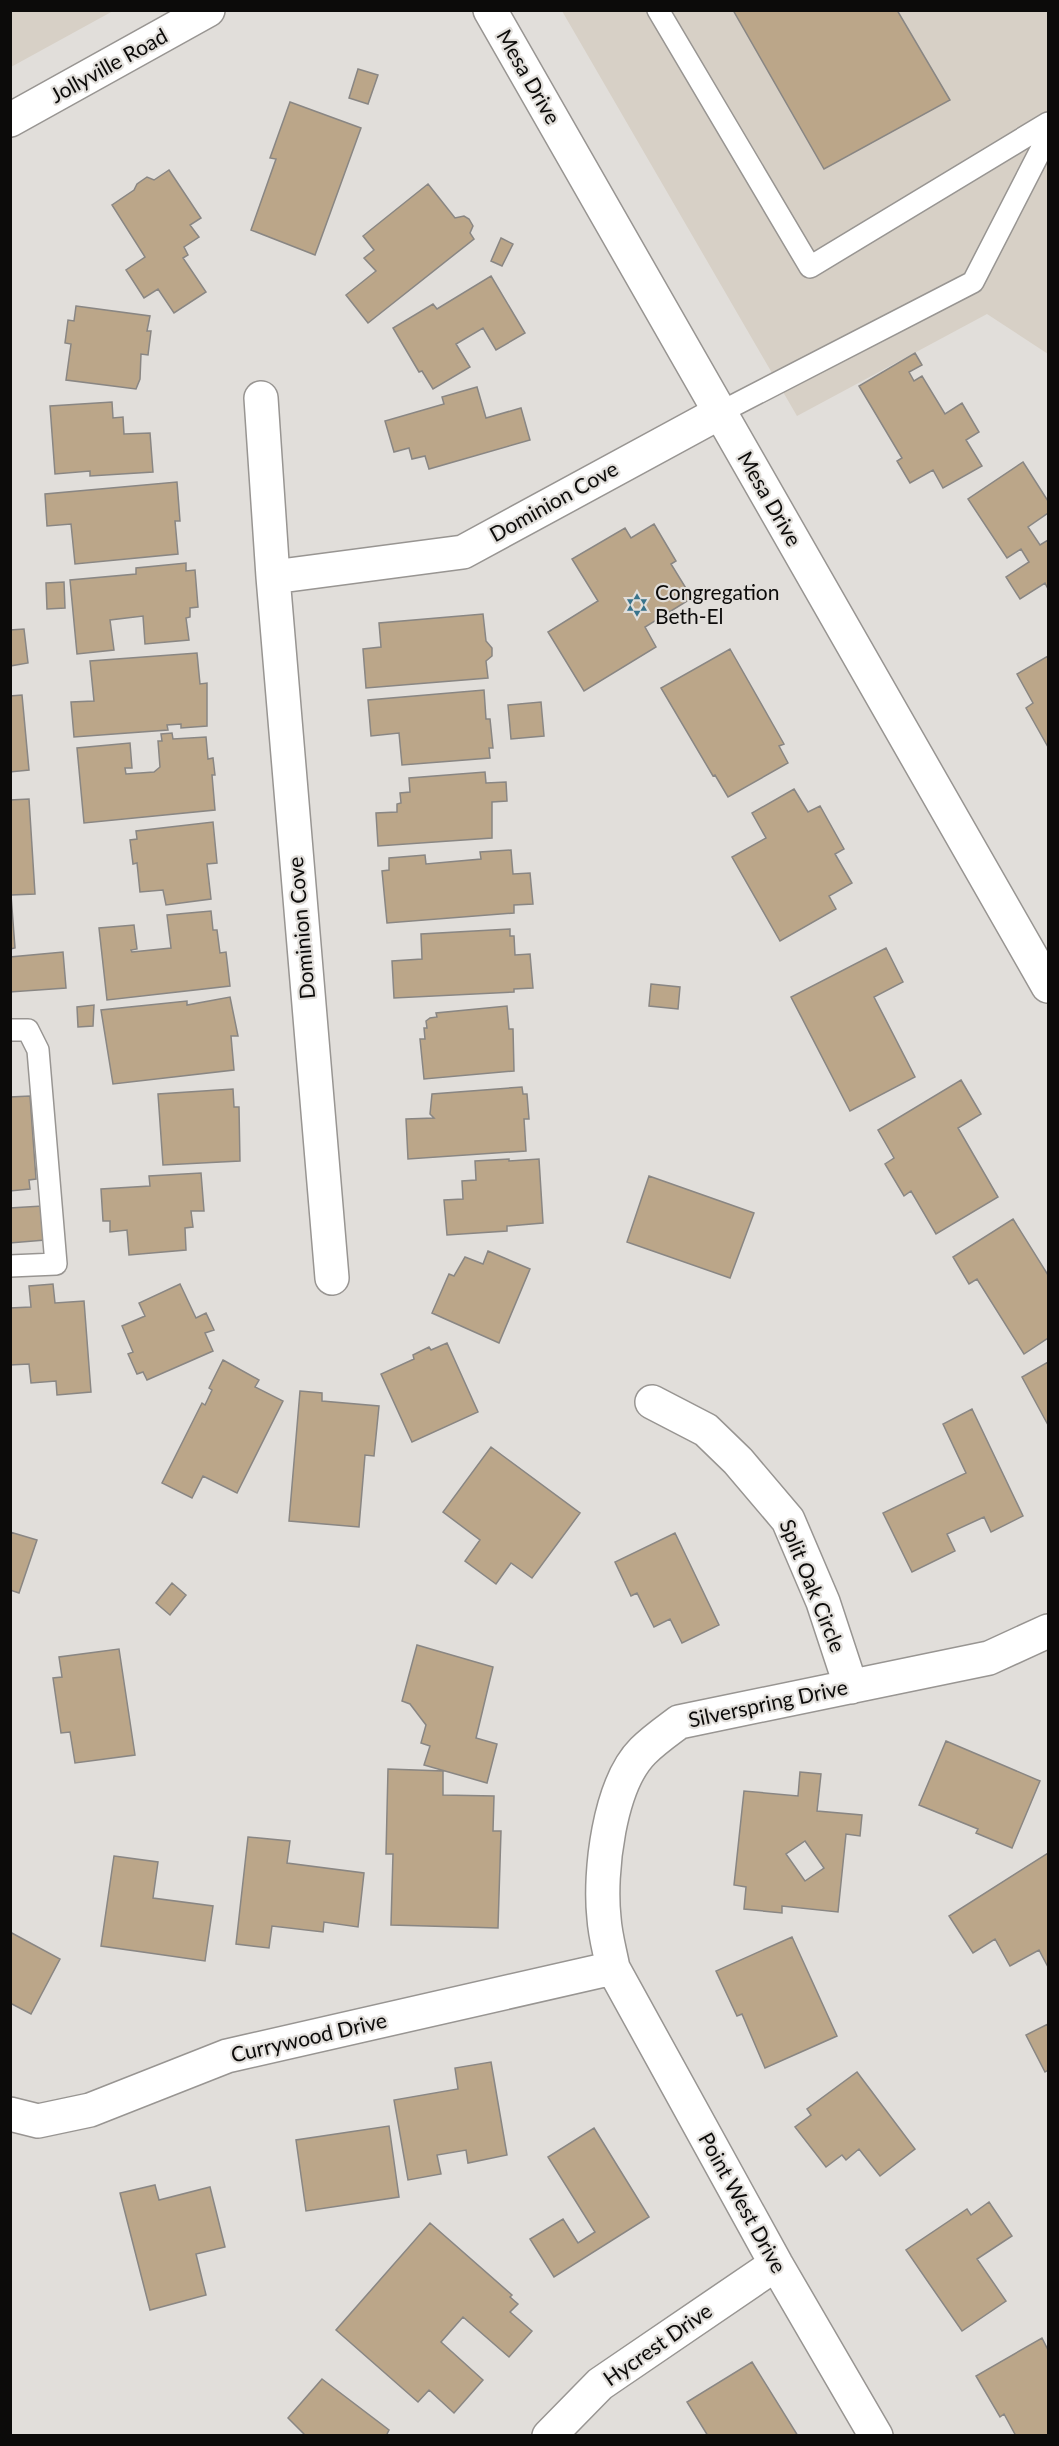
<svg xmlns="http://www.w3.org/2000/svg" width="1059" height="2446" font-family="Lato,sans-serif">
  <rect width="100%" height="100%" fill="#e1deda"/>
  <path fill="#d7d0c6" d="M 11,10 L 113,10 L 113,11 L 11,67 Z
    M 562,11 L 1048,11 L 1048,354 L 987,314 L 797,416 Z"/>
  <path fill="#bba689" stroke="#898683" stroke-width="1.5" fill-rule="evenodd" d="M 733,10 L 897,10 L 950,100 L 824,169 Z
    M 358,69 L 378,75 L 368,104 L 349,98 Z
    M 290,102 L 361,128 L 315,255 L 251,230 L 276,159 L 270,158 Z
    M 169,170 L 201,218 L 190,225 L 199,237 L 184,247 L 188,255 L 183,258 L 206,292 L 174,313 L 158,289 L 144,298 L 126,270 L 145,257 L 112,205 L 134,190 L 137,184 L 147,177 L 154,180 Z
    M 428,184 L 455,218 L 464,216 L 469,219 L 473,226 L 470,233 L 474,239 L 368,323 L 346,295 L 376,271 L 364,258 L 374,250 L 363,236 Z
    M 501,238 L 513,244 L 502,266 L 491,261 Z
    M 491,276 L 525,333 L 496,350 L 483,328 L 456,344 L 470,367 L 433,389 L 422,371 L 419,372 L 393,328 L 433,304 L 437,309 Z
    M 76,306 L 150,316 L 147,331 L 151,331 L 148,355 L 141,354 L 140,379 L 136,389 L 66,380 L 71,344 L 65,343 L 68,320 L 74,321 Z
    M 915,353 L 922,365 L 909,372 L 914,381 L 922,376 L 945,414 L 962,403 L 979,432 L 966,440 L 982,466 L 943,488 L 933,470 L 910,483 L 897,461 L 902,458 L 859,386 Z
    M 477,387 L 486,418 L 521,408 L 530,440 L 429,469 L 425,456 L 412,459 L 409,448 L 394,452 L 385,421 L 444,404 L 442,397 Z
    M 112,402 L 113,418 L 123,417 L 124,434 L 150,433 L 153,472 L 90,476 L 90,471 L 55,474 L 50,406 Z
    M 1023,462 L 1048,501 L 1048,513 L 1028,527 L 1040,545 L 1048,540 L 1048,589 L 1045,583 L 1020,599 L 1006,577 L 1029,562 L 1021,549 L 1007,558 L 968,499 Z
    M 177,482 L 180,521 L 175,521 L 178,554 L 75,564 L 71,524 L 47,526 L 45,494 Z
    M 654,524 L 676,561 L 671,564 L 692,598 L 645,627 L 656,647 L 584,691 L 548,632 L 598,601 L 572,559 L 625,528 L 631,538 Z
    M 186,563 L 186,571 L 195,570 L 198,607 L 190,608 L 190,617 L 186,618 L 189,640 L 145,644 L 143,616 L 110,620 L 114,650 L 77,654 L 70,580 L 136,574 L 136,568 Z
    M 64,582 L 65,608 L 47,609 L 46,583 Z
    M 483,614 L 486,641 L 492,648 L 492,656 L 486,661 L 488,678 L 366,688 L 363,649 L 381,647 L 379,623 Z
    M 24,629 L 28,663 L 10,666 L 10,630 Z
    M 730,649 L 784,744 L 779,746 L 788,763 L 728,797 L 715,775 L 713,776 L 661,688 Z
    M 197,653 L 200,684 L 207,683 L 207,726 L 181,728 L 181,724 L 167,725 L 168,730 L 74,737 L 71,702 L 94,701 L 90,661 Z
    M 1048,656 L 1048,747 L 1026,708 L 1033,703 L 1017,674 Z
    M 484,690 L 486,719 L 490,719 L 493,748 L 489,748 L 490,758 L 402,765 L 399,733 L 371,736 L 368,700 Z
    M 22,695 L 29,770 L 10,772 L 10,696 Z
    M 541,702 L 544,736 L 511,739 L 508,705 Z
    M 172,733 L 173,739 L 206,737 L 208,759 L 213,758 L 215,775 L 212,775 L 215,810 L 84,823 L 77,748 L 130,743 L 132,768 L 125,768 L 126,774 L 154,772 L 160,767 L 158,741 L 162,741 L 161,734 Z
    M 485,772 L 486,783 L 506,782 L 507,801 L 492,802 L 492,838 L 378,846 L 376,813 L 397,812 L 397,804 L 401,803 L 400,793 L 410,792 L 409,778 Z
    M 794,789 L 808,812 L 820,806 L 844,849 L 835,854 L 852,883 L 829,896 L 836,909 L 780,941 L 732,857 L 766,838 L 752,813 Z
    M 29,799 L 35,894 L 11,895 L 15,948 L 10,949 L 10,800 Z
    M 213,822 L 217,863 L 207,864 L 211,899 L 166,905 L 163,890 L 140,892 L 137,863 L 133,864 L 130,840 L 137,839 L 136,831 Z
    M 511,850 L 513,874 L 530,873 L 533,904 L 514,905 L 514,913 L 387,923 L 382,871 L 389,870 L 389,858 L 425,855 L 426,864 L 481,859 L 480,852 Z
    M 211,911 L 213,930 L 217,930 L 220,953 L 226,952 L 230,986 L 107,1000 L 99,928 L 134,925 L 137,949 L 131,950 L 132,952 L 171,948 L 167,915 Z
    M 510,929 L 510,936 L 514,936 L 515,955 L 530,954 L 533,988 L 514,989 L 514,992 L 394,998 L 392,961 L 422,959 L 421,934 Z
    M 886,948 L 903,982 L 874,997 L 915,1077 L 850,1111 L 791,997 Z
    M 63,952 L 66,988 L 10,992 L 10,957 Z
    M 651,984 L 680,987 L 678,1009 L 649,1006 Z
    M 230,997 L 238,1036 L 231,1036 L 234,1070 L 113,1084 L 101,1010 L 187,1001 L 187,1005 Z
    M 94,1005 L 93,1026 L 78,1027 L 77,1007 Z
    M 507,1006 L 509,1029 L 513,1029 L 514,1071 L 424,1079 L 420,1039 L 425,1039 L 424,1028 L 427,1028 L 426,1021 L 430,1018 L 437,1017 L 436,1013 Z
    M 961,1080 L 981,1114 L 958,1128 L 998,1197 L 936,1234 L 911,1191 L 904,1196 L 885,1164 L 894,1158 L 878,1130 Z
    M 522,1087 L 523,1094 L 527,1094 L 529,1119 L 524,1119 L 526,1151 L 408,1159 L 406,1119 L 434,1118 L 430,1114 L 432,1094 Z
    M 233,1089 L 234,1107 L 239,1107 L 240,1161 L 163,1165 L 158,1094 Z
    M 30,1096 L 36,1179 L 29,1180 L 30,1189 L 10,1191 L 10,1097 Z
    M 509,1159 L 509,1161 L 539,1159 L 543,1223 L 507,1226 L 507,1231 L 447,1235 L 444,1200 L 463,1199 L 462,1181 L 476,1180 L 475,1161 Z
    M 201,1173 L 204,1211 L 191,1211 L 193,1227 L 185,1228 L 186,1250 L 129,1255 L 127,1230 L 110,1232 L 110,1221 L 103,1221 L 101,1189 L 150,1186 L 149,1176 Z
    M 649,1176 L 754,1213 L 730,1278 L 627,1242 Z
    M 42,1206 L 45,1240 L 10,1243 L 10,1208 Z
    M 1013,1219 L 1048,1275 L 1048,1338 L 1024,1354 L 977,1279 L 969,1284 L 953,1257 Z
    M 488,1251 L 530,1269 L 499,1343 L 432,1313 L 449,1274 L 454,1276 L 465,1257 L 483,1264 Z
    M 53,1284 L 55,1303 L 84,1301 L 91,1392 L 57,1395 L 56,1381 L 31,1383 L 29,1364 L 10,1365 L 10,1308 L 31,1307 L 29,1286 Z
    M 180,1284 L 196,1318 L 206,1313 L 214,1330 L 205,1333 L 213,1351 L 147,1380 L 143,1372 L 137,1374 L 128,1354 L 133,1352 L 122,1326 L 145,1316 L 139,1303 Z
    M 447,1343 L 478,1412 L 412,1442 L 381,1374 L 414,1359 L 413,1355 L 429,1347 L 431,1350 Z
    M 223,1360 L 259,1380 L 255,1387 L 283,1401 L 237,1493 L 203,1476 L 192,1498 L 162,1483 L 202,1403 L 205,1405 L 212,1390 L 209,1388 Z
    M 1048,1362 L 1048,1425 L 1022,1377 Z
    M 300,1391 L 322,1393 L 322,1401 L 379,1406 L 374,1456 L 365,1455 L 359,1527 L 289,1521 Z
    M 972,1409 L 1023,1516 L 991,1532 L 984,1517 L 947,1534 L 955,1551 L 912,1572 L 883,1513 L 966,1473 L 943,1424 Z
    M 491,1447 L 580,1513 L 532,1578 L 511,1563 L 496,1584 L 465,1561 L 480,1540 L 443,1512 Z
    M 10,1532 L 37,1540 L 19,1593 L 10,1590 Z
    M 675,1533 L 719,1625 L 682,1643 L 670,1619 L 654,1627 L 637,1593 L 631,1596 L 615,1562 Z
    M 172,1583 L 186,1595 L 170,1615 L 156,1603 Z
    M 417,1645 L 493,1667 L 476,1738 L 497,1744 L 487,1783 L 424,1765 L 430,1746 L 421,1743 L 426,1725 L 410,1704 L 402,1701 Z
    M 119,1649 L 135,1755 L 75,1763 L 70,1732 L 61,1733 L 53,1678 L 62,1677 L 59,1657 Z
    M 946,1741 L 1040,1781 L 1012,1848 L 976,1833 L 978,1829 L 919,1805 Z
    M 388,1769 L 443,1771 L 443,1795 L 494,1796 L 493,1831 L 501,1831 L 498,1928 L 391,1925 L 393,1854 L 386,1854 Z
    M 800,1772 L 821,1774 L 817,1811 L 862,1815 L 860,1836 L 846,1834 L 838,1912 L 782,1906 L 782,1913 L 744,1909 L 746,1887 L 734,1885 L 744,1791 L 798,1796 ZM 805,1841 L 824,1868 L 805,1881 L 786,1854 Z
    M 248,1837 L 290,1841 L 287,1863 L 364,1873 L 358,1927 L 324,1922 L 323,1932 L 272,1926 L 269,1948 L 236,1944 Z
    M 1048,1853 L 1048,1967 L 1039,1950 L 1010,1966 L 995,1939 L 973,1953 L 949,1916 Z
    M 114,1856 L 158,1862 L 153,1898 L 213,1906 L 205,1961 L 101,1946 Z
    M 10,1932 L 60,1959 L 31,2014 L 10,2003 Z
    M 792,1937 L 837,2036 L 765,2068 L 742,2014 L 737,2016 L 716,1971 Z
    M 1048,2024 L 1048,2070 L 1045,2072 L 1026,2035 Z
    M 491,2062 L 507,2155 L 468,2163 L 466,2150 L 437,2155 L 441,2174 L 408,2180 L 394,2100 L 458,2089 L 455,2068 Z
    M 857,2072 L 915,2149 L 880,2176 L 859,2149 L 846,2160 L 842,2155 L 826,2167 L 795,2127 L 811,2115 L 807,2109 Z
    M 389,2126 L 399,2197 L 306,2211 L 296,2140 Z
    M 594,2128 L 649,2217 L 554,2277 L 530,2239 L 563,2219 L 578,2243 L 595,2232 L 548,2157 Z
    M 155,2185 L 159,2200 L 210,2187 L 225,2247 L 196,2254 L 206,2295 L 150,2310 L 120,2193 Z
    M 989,2202 L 1012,2236 L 977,2259 L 1006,2301 L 962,2331 L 906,2250 L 967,2209 L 971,2215 Z
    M 430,2223 L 512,2295 L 510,2297 L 518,2304 L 510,2312 L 532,2331 L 509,2357 L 463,2317 L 441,2342 L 483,2380 L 454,2413 L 429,2390 L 418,2402 L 336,2330 Z
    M 1042,2338 L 1048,2350 L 1048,2436 L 1016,2436 L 1004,2414 L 1000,2417 L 976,2376 Z
    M 752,2362 L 798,2436 L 708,2436 L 687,2402 Z
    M 322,2379 L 389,2430 L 386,2436 L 306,2436 L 288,2418 Z"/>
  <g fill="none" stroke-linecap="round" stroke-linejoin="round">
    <g stroke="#989592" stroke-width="24">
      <path id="service" d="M 658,10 L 810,267 L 1048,123
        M 719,413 L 973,282 L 1048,136
        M 10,1030 L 28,1030 L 38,1050 L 56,1264 L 10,1266"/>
    </g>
    <g stroke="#989592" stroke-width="36">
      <path id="minor" d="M 261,398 L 273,577 L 332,1278
        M 273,577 L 463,552 L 719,413
        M 652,1402 L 706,1430 L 738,1461 L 788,1520 L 823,1602 L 851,1687
        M 10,2114 L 38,2121 L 90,2110 L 227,2056 L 613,1968
        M 549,2436 L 600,2384 L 776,2264
        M 876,2436 L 776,2264 L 613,1968 C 610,1952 605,1935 604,1918 C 599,1873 609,1785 643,1751 C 654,1740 667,1731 679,1722 L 989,1658 L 1048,1631"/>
    </g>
    <g stroke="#989592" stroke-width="36">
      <path id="tertiary" d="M 490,10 L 1048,986
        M 10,120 L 208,10"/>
    </g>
    <use href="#service" stroke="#fff" stroke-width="21"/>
    <use href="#minor" stroke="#fff" stroke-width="33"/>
    <use href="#tertiary" stroke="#fff" stroke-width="33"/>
  </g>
  <defs>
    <g id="synagogue-bare" transform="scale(1.8)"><path d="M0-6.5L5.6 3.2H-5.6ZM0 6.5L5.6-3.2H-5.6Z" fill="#38738b" stroke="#e1deda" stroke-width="2.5" paint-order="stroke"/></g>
  </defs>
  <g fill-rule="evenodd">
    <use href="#synagogue-bare" x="637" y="605"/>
  </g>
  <g text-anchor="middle" stroke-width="4.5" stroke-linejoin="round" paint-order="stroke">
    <g font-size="21" fill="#0c0b0a" stroke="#e1deda">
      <text transform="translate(109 66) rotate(-29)" y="7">Jollyville Road</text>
      <text transform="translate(528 77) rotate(60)" y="7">Mesa Drive</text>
      <text transform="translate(769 499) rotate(60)" y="7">Mesa Drive</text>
      <text transform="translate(554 502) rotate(-29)" y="7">Dominion Cove</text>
      <text transform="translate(302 928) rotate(-95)" y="7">Dominion Cove</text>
      <text transform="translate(812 1586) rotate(68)" y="7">Split Oak Circle</text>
      <text transform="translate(768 1704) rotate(-12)" y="7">Silverspring Drive</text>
      <text transform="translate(309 2038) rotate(-13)" y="7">Currywood Drive</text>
      <text transform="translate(742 2203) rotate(61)" y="7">Point West Drive</text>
      <text transform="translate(658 2345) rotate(-35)" y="7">Hycrest Drive</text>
    </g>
    <g font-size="21" fill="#0c0b0a" stroke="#e1deda" text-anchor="start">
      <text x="655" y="600">Congregation<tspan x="655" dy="24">Beth-El</tspan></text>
    </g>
  </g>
  <rect width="1059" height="2446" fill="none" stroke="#0c0b0a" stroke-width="24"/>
</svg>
